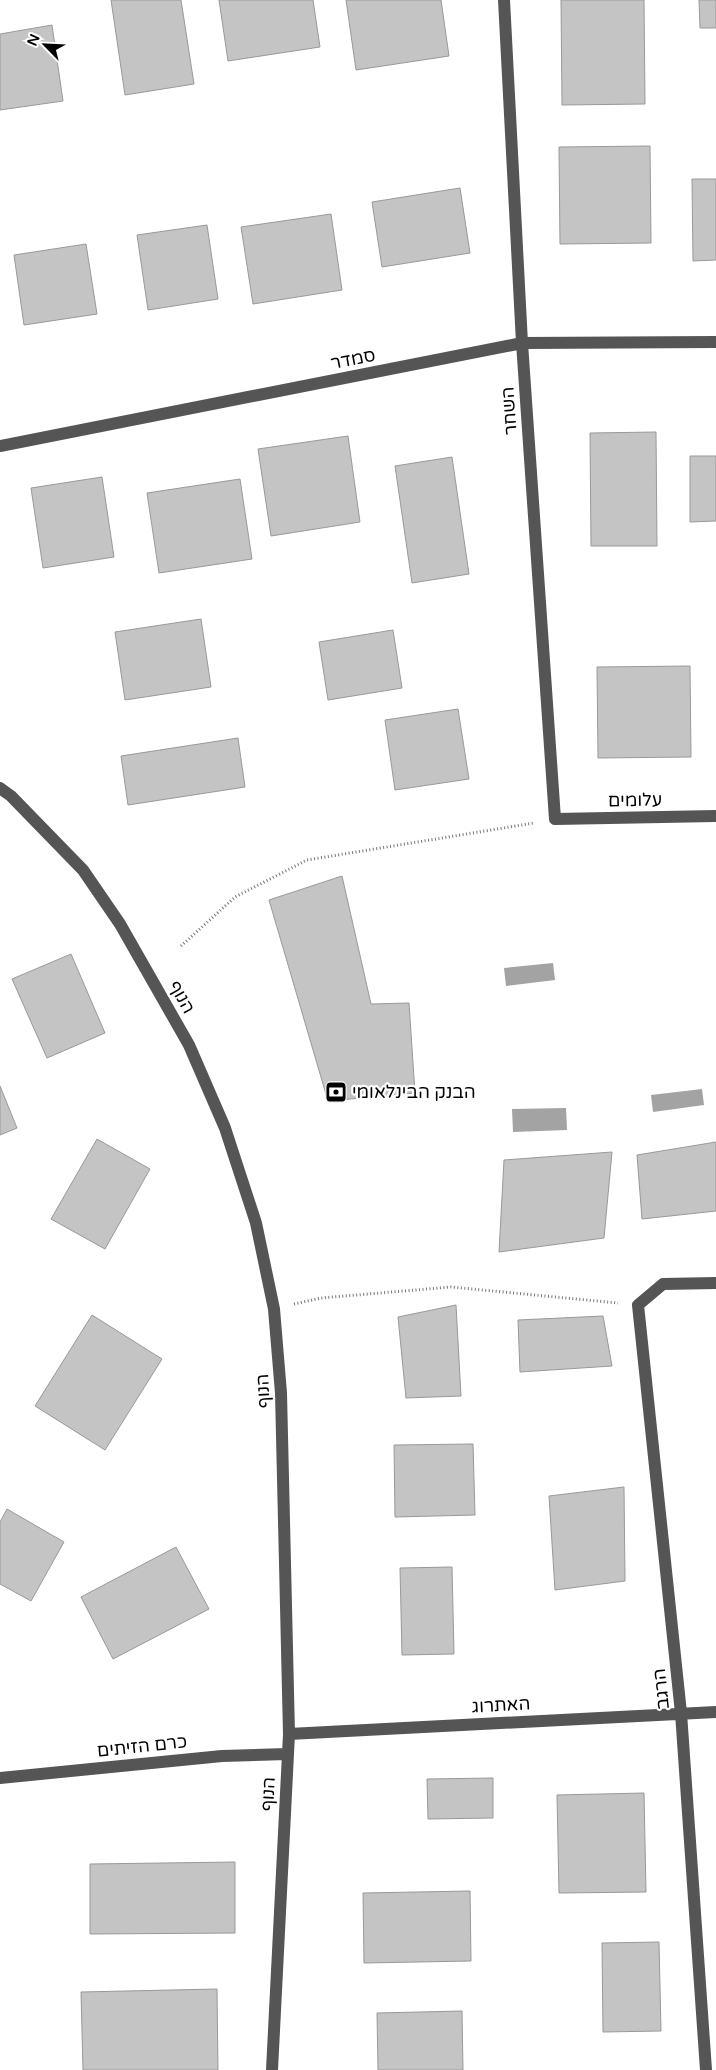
<svg xmlns="http://www.w3.org/2000/svg" width="716" height="2070" font-family="'Varela Round','Noto Sans Hebrew',sans-serif">
  <rect width="100%" height="100%" fill="#fff"/>
  <path fill="#a3a3a3" d="M 553,963 L 555,980 L 506,986 L 504,968 Z
    M 702,1089 L 704,1105 L 653,1112 L 651,1095 Z
    M 566,1108 L 567,1130 L 513,1132 L 512,1109 Z"/>
  <path fill="#c4c4c4" stroke="#999" d="M 111,0 L 181,0 L 194,84 L 125,95 Z
    M 219,0 L 313,0 L 320,47 L 228,61 Z
    M 346,0 L 441,0 L 449,56 L 356,70 Z
    M 561,0 L 644,0 L 645,104 L 562,105 Z
    M 699,0 L 716,0 L 716,28 L 700,28 Z
    M 52,25 L 63,101 L 0,110 L 0,34 Z
    M 650,146 L 651,243 L 560,244 L 559,147 Z
    M 692,179 L 716,179 L 716,260 L 693,261 Z
    M 460,188 L 470,253 L 382,267 L 372,202 Z
    M 331,214 L 342,290 L 253,304 L 241,227 Z
    M 207,225 L 218,299 L 148,310 L 137,235 Z
    M 86,244 L 97,314 L 24,325 L 14,255 Z
    M 656,432 L 657,546 L 591,546 L 590,433 Z
    M 348,436 L 360,522 L 271,536 L 258,449 Z
    M 690,456 L 716,456 L 716,521 L 690,522 Z
    M 452,457 L 469,574 L 412,583 L 395,466 Z
    M 102,477 L 114,557 L 43,568 L 31,488 Z
    M 240,479 L 252,559 L 159,573 L 147,493 Z
    M 201,619 L 211,687 L 125,700 L 115,632 Z
    M 393,630 L 402,688 L 328,700 L 319,642 Z
    M 690,666 L 691,757 L 598,758 L 597,667 Z
    M 458,709 L 469,779 L 395,790 L 385,720 Z
    M 238,738 L 245,787 L 128,805 L 121,756 Z
    M 342,876 L 371,1004 L 409,1003 L 415,1093 L 328,1101 L 269,900 Z
    M 71,954 L 105,1033 L 47,1058 L 12,979 Z
    M 0,1086 L 17,1128 L 0,1135 Z
    M 97,1139 L 150,1169 L 105,1249 L 51,1219 Z
    M 716,1142 L 716,1211 L 642,1219 L 637,1155 Z
    M 612,1152 L 604,1238 L 499,1252 L 504,1160 Z
    M 456,1305 L 461,1396 L 406,1398 L 398,1317 Z
    M 92,1315 L 162,1359 L 105,1450 L 35,1406 Z
    M 603,1316 L 612,1366 L 520,1372 L 518,1320 Z
    M 473,1444 L 475,1515 L 395,1517 L 394,1445 Z
    M 624,1487 L 625,1581 L 555,1590 L 549,1496 Z
    M 7,1509 L 64,1542 L 31,1601 L 0,1584 L 0,1522 Z
    M 176,1547 L 209,1609 L 113,1659 L 81,1597 Z
    M 452,1567 L 454,1654 L 402,1655 L 400,1568 Z
    M 493,1778 L 493,1818 L 428,1819 L 427,1779 Z
    M 644,1793 L 646,1892 L 559,1893 L 557,1795 Z
    M 235,1862 L 235,1933 L 90,1934 L 90,1864 Z
    M 470,1891 L 471,1961 L 364,1963 L 363,1893 Z
    M 659,1942 L 661,2031 L 603,2032 L 602,1943 Z
    M 217,1989 L 218,2070 L 83,2070 L 81,1992 Z
    M 462,2011 L 463,2070 L 378,2070 L 377,2013 Z"/>
  <g fill="none" stroke-linecap="round" stroke-linejoin="round">
    <path stroke="#777" stroke-width="3" stroke-dasharray="1 2.5" stroke-linecap="butt" d="M 181,946 L 235,897 L 307,860 L 534,823
      M 294,1304 L 321,1298 L 451,1287 L 618,1303"/>
    <path stroke="#555" stroke-width="12" d="M 504,0 L 522,343 L 555,819 L 716,816
      M 0,446 L 522,343 L 716,342
      M 0,788 L 11,796 L 83,870 L 120,924 L 189,1045 L 225,1128 L 256,1223 L 274,1309 L 281,1393 L 289,1734 L 272,2070
      M 289,1734 L 716,1712
      M 0,1778 L 222,1756 L 287,1754
      M 706,2070 L 681,1713 L 638,1305 L 663,1284 L 716,1283"/>
  </g>
  <defs>
    <g id="bank-square" transform="scale(1.125)"><rect x="-9" y="-9" width="18" height="18" rx="4" fill="#000" stroke="#fff"/><path d="M-6-4H6V4H-6ZM0-2.3a2.3 2.3 0 1 0 0 4.6a2.3 2.3 0 1 0 0-4.6Z" fill="#fff"/></g>
  </defs>
  <g fill-rule="evenodd">
    <use href="#bank-square" x="336" y="1092"/>
  </g>
  <g text-anchor="middle" stroke-width="4.5" stroke-linejoin="round" paint-order="stroke">
    <g font-size="18" fill="#000" stroke="#fff">
      <text transform="translate(353 359) rotate(-11)" y="6">סמדר</text>
      <text transform="translate(509 411) rotate(-94)" y="6">השחר</text>
      <text transform="translate(635 800) rotate(-1)" y="6">עלומים</text>
      <text transform="translate(182 997) rotate(61)" y="6">הנוף</text>
      <text transform="translate(263 1391) rotate(-93)" y="6">הנוף</text>
      <text transform="translate(661 1689) rotate(-96)" y="6">הרגב</text>
      <text transform="translate(501 1705) rotate(-3)" y="6">האתרוג</text>
      <text transform="translate(142 1746) rotate(-6)" y="6">כרם הזיתים</text>
      <text transform="translate(268 1794) rotate(-87)" y="6">הנוף</text>
    </g>
    <g font-size="18" fill="#000" stroke="#fff" text-anchor="start">
      <text x="352" y="1098">הבנק הבינלאומי</text>
    </g>
  </g>
  <g transform="translate(45 45) rotate(294)" stroke="#ffffff" stroke-width="4" paint-order="stroke">
  <path d="M0-4L9 19L0 12L-9 19Z" fill="#000000"/>
  <text y="-8" font-size="14" font-weight="bold" text-anchor="middle" fill="#000000">N</text>
  </g>
</svg>
